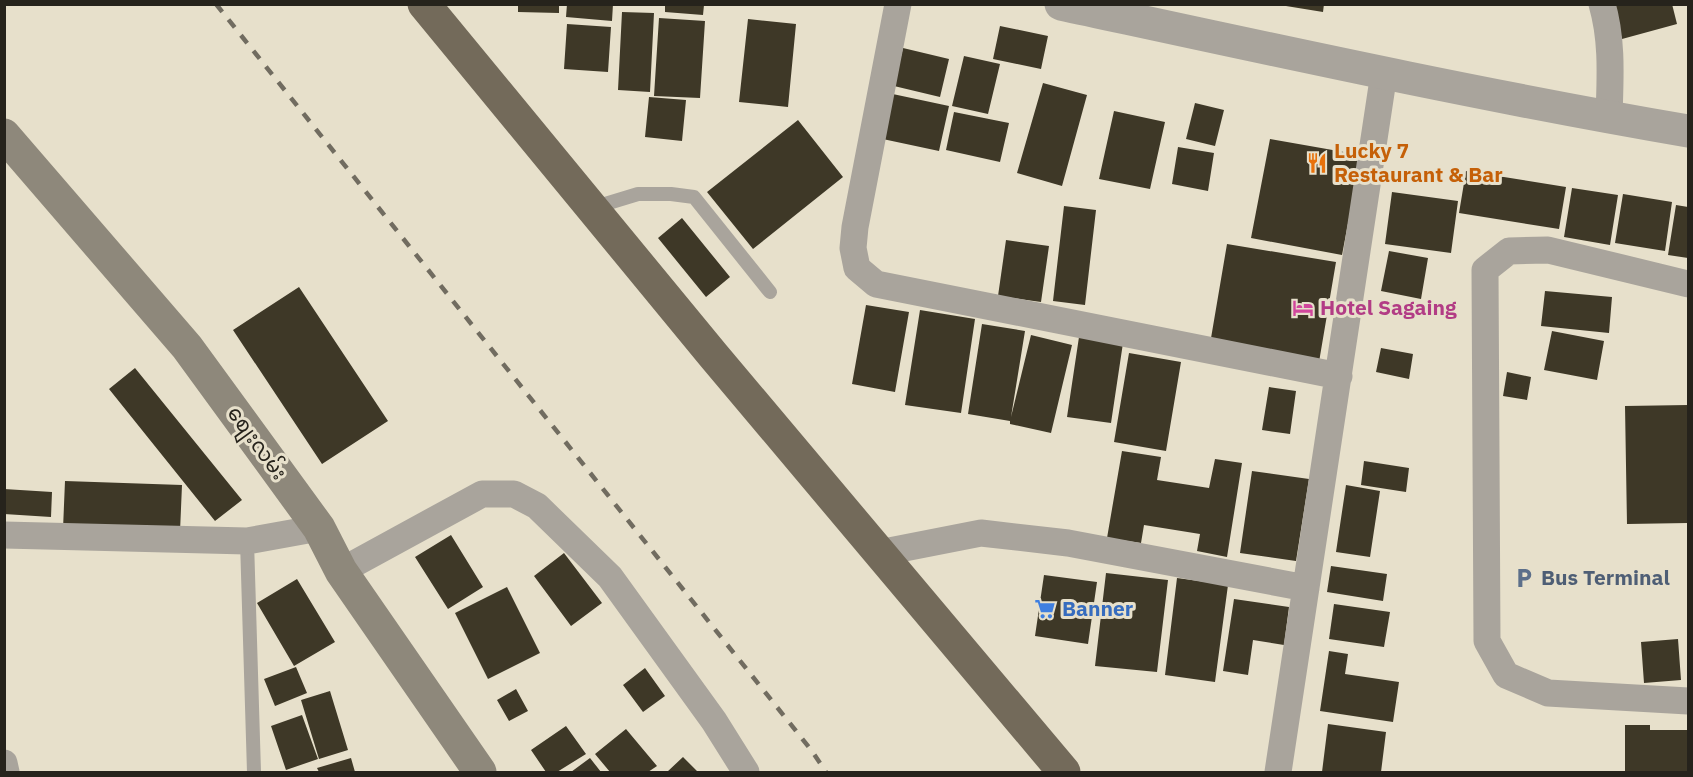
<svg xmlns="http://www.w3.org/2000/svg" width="1693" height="777" font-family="'IBM Plex Sans','Noto Sans Myanmar',sans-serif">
  <rect width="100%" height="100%" fill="#e7e0cb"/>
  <path fill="#3e3827" d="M 518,4 L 559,4 L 559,13 L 518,12 Z
    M 567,4 L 613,4 L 612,21 L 566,17 Z
    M 1286,4 L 1324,4 L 1323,12 L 1286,6 Z
    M 1612,4 L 1672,4 L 1677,24 L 1622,39 Z
    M 665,5 L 704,5 L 703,15 L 665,12 Z
    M 622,12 L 654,13 L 650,92 L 618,90 Z
    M 659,18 L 705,21 L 700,98 L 654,96 Z
    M 748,19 L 796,24 L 788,107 L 739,102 Z
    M 567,24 L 611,27 L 608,72 L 564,69 Z
    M 1000,26 L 1048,36 L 1041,69 L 993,59 Z
    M 903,48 L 949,59 L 940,97 L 894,86 Z
    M 964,56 L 1000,64 L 988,114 L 952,106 Z
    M 1043,83 L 1087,95 L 1062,186 L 1017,173 Z
    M 888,93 L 949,106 L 939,151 L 878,138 Z
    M 649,97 L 686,100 L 682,141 L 645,137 Z
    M 1195,103 L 1224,110 L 1215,146 L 1186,139 Z
    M 1114,111 L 1165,122 L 1150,189 L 1099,179 Z
    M 954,112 L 1009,123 L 1000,162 L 946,150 Z
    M 798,120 L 843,177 L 753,249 L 707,192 Z
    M 1270,139 L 1361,155 L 1342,255 L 1251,238 Z
    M 1178,147 L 1214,153 L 1208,191 L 1172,184 Z
    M 1466,171 L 1566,187 L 1559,229 L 1459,213 Z
    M 1572,188 L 1618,195 L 1610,245 L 1564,237 Z
    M 1392,192 L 1458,201 L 1451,253 L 1385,244 Z
    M 1623,194 L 1672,202 L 1665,251 L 1615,243 Z
    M 1676,205 L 1688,207 L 1688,258 L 1668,255 Z
    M 1064,206 L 1096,210 L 1085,305 L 1053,301 Z
    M 682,218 L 730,277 L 706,297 L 658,238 Z
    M 1006,240 L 1049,246 L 1041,302 L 998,296 Z
    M 1227,244 L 1336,262 L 1319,362 L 1210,344 Z
    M 1389,251 L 1428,258 L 1421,299 L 1381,291 Z
    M 299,287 L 388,421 L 322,464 L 233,330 Z
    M 1545,291 L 1612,297 L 1609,333 L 1541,326 Z
    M 866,305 L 909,312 L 895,392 L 852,384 Z
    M 920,310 L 975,319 L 961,413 L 905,405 Z
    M 982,324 L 1025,331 L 1011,417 L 1031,335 L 1072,345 L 1051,433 L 1010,424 L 1010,421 L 968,414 Z
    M 1552,331 L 1604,341 L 1597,380 L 1544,370 Z
    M 1079,337 L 1123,343 L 1111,423 L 1067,417 Z
    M 1381,348 L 1413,354 L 1409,379 L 1376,372 Z
    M 1129,353 L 1181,362 L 1166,451 L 1114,442 Z
    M 135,368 L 242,500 L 215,521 L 109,389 Z
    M 1507,372 L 1531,377 L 1527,400 L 1503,396 Z
    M 1269,387 L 1296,391 L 1290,434 L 1262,430 Z
    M 1688,405 L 1688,523 L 1627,524 L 1625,406 Z
    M 1122,451 L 1161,457 L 1157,480 L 1209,488 L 1215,459 L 1242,463 L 1227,557 L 1197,551 L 1200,534 L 1144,525 L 1141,543 L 1107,538 Z
    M 1364,461 L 1409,468 L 1406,492 L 1361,485 Z
    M 1252,471 L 1309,479 L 1296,561 L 1240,553 Z
    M 65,481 L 182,485 L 180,532 L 63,529 Z
    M 1346,485 L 1380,491 L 1370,557 L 1336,552 Z
    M 4,489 L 52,492 L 51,517 L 4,514 Z
    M 451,535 L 483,587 L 448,609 L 415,557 Z
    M 564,553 L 602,603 L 571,626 L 534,576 Z
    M 1331,566 L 1387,574 L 1383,601 L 1327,592 Z
    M 1106,573 L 1168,580 L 1157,672 L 1095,666 Z
    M 1044,575 L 1097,582 L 1088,644 L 1035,636 Z
    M 1177,578 L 1228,585 L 1215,682 L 1165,675 Z
    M 297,579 L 335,642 L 294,666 L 257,603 Z
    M 507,587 L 540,653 L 488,679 L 455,613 Z
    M 1234,599 L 1289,607 L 1284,645 L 1253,640 L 1248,675 L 1223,671 Z
    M 1334,604 L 1390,612 L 1384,647 L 1329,639 Z
    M 1678,639 L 1681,680 L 1644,683 L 1641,642 Z
    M 1329,651 L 1348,654 L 1345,674 L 1399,682 L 1393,722 L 1320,711 Z
    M 296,667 L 307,693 L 275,706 L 264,679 Z
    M 645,668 L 665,696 L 643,712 L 623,685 Z
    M 516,689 L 528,711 L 509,721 L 497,700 Z
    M 330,691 L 348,750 L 319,759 L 301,700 Z
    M 302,715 L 318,759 L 286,770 L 271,726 Z
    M 1328,724 L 1386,732 L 1381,772 L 1322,772 Z
    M 1625,725 L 1650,725 L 1650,730 L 1688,730 L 1688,772 L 1625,772 Z
    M 566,726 L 586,754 L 557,772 L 546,772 L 531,750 Z
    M 626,729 L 657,766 L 648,772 L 610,772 L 595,754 Z
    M 683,757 L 698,772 L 667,772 Z
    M 351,758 L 355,772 L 319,772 L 317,768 Z
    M 590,758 L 601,772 L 571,772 Z"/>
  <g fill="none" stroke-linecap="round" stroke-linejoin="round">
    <path stroke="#a9a49c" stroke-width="14" d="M 592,208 L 638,194 L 671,194 L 694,197 L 770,292
      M 247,541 L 254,772"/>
    <path stroke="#a9a49c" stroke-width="27" d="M 898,4 L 855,227 L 853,248 L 857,268 L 876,284 L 1339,376
      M 1602,4 C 1613,42 1610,80 1609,118
      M 1688,284 L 1548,250 L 1509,251 L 1485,270 L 1487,641 L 1506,675 L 1548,693 L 1688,701
      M 4,535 L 247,541 L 319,528
      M 879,553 L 981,533 L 1068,543 L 1306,588
      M 341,571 L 482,494 L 514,494 L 537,506 L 610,577 L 714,721 L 746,772
      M 4,763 L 6,772
      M 1278,772 L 1384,73"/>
    <path stroke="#a9a49c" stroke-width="33" d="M 1061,4 C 1270,49 1478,95 1688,131"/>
    <path stroke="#8e887b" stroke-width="33" d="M 4,135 L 187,347 L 319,528 L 341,571 L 480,772"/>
    <path stroke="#736a5a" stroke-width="33" d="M 424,4 L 713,355 L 1064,772"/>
    <path stroke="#716c60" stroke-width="4.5" stroke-dasharray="10 10" stroke-linecap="butt" d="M 216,4 L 812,751 L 826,772"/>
  </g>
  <defs>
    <g id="restaurant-bare" transform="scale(1.62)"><path d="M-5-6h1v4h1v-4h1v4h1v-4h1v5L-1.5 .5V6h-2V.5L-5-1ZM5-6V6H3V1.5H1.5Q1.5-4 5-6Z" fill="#e8710a" stroke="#e7e0cb" stroke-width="2.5" paint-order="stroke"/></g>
    <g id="hotel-bare" transform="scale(1.62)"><path d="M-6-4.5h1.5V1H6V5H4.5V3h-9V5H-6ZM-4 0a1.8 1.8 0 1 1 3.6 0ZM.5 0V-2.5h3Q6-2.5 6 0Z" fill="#d1479c" stroke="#e7e0cb" stroke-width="2.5" paint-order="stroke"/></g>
    <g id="parking-bare" transform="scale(1.62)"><path d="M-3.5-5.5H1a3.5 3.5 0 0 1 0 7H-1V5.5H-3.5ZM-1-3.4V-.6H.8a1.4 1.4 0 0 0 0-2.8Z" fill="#5c6f8a" stroke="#e7e0cb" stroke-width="2.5" paint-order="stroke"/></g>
    <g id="supermarket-bare" transform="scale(1.62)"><path d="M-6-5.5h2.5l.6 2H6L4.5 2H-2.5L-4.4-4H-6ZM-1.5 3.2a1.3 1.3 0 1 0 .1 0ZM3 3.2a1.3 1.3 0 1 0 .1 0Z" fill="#3f7fe0" stroke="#e7e0cb" stroke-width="2.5" paint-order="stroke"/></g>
  </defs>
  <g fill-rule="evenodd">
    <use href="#restaurant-bare" x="1317" y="163"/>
    <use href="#hotel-bare" x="1303" y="308"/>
    <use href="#parking-bare" x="1524" y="578"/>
    <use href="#supermarket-bare" x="1045" y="609"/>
  </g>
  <g text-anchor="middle" stroke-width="6" stroke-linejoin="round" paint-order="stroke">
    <g font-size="21" font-weight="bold" fill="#c56008" stroke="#e7e0cb" text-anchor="start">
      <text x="1334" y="158">Lucky 7<tspan x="1334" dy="24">Restaurant &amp; Bar</tspan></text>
    </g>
    <g font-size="21" font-weight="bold" fill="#b23c85" stroke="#e7e0cb" text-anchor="start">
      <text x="1320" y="315">Hotel Sagaing</text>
    </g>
    <g font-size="21" fill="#26231c" stroke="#e7e0cb">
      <text transform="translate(257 443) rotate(54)" y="7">စျေးလမ်း</text>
    </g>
    <g font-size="21" font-weight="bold" fill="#4e5e75" stroke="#e7e0cb" text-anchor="start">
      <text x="1541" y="585">Bus Terminal</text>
    </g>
    <g font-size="21" font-weight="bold" fill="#366cbe" stroke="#e7e0cb" text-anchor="start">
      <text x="1062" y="616">Banner</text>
    </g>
  </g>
  <rect width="1693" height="777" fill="none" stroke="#26231c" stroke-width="12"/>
</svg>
